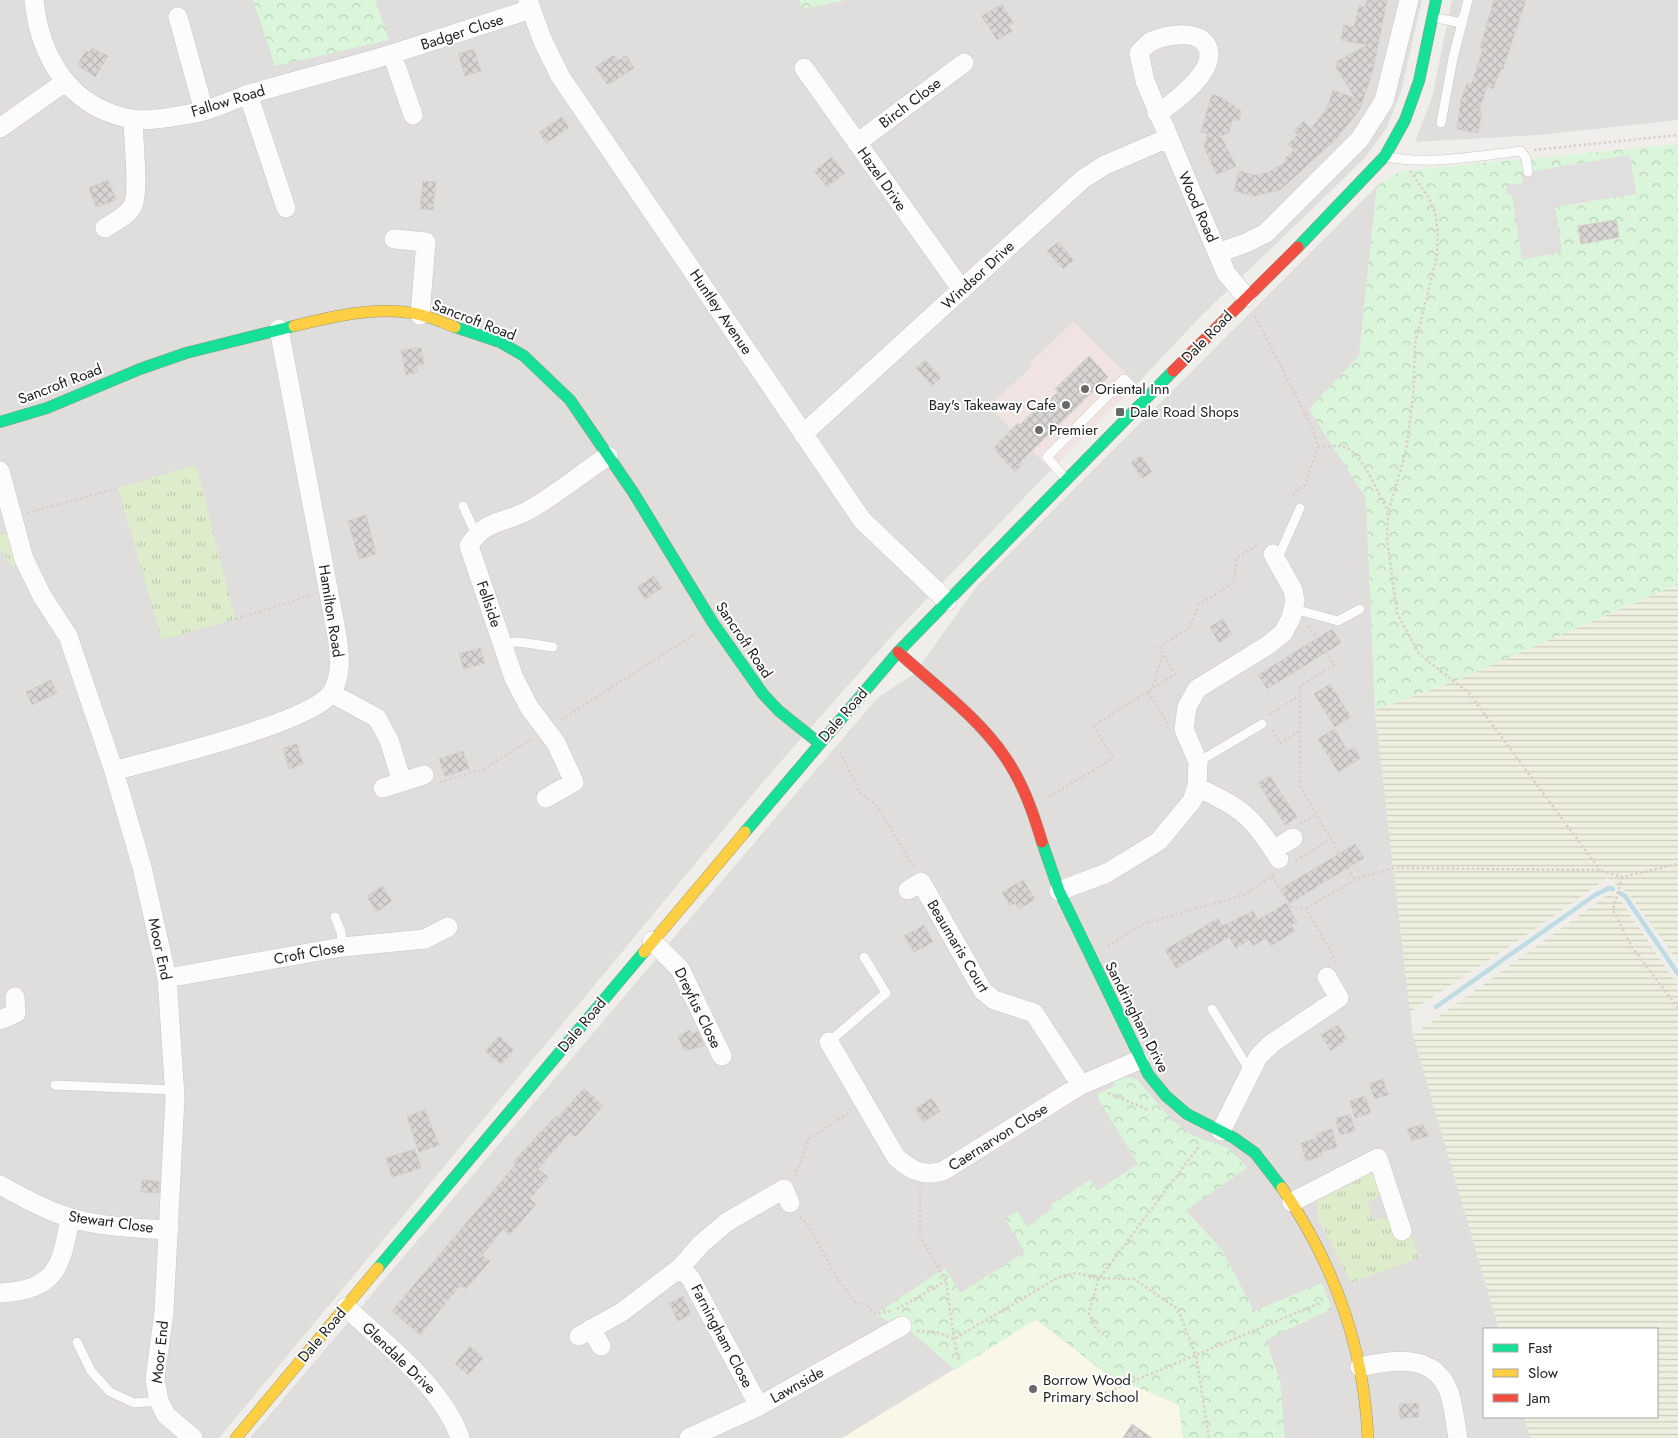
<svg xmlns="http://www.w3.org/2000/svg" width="1678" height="1438" font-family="Jost,sans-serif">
  <defs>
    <pattern id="farmland-rules" width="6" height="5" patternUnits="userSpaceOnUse" patternTransform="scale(1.25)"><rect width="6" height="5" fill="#efefdf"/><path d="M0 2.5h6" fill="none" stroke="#cdcdbf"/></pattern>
    <pattern id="grass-tufts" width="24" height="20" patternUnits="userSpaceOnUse" patternTransform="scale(1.25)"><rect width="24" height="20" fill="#ddeccb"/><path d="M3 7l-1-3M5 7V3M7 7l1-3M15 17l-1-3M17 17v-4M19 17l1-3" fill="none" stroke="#bdcaae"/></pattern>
    <pattern id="park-crowns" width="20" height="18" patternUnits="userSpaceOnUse" patternTransform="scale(1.25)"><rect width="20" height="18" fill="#daf5da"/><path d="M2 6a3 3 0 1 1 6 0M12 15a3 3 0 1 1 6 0" fill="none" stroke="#bbd2bb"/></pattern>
    <pattern id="building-cross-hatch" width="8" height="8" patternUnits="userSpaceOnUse" patternTransform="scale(1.25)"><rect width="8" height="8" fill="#d7d4d2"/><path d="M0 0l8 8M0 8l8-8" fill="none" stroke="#b8b6b4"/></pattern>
  </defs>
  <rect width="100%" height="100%" fill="#f0eeeb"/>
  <path fill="#dfdedc" d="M 0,0 L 1422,0 L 1401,92 L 1387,127 L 1364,159 L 1200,317 L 1137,384 L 1073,322 L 1030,363 L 1033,366 L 989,406 L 1051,470 L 897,630 L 768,776 L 219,1438 L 0,1438 Z
    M 1452,0 L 1678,0 L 1678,120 L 1538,135 L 1415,142 L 1432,98 Z
    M 1377,186 L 1359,356 L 1309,409 L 1366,498 L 1375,710 L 1413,1035 L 1499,1329 L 1484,1329 L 1484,1417 L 1524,1417 L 1531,1438 L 250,1438 L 877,698 L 914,674 L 978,585 Z"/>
  <path fill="#f1e3e1" d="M 1073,322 L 1137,384 L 1051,470 L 989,406 L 1033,367 L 1030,363 Z"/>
  <path fill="#f8f7e8" d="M 1036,1319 L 1105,1373 L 1179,1405 L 1183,1438 L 842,1438 Z"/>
  <path fill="url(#farmland-rules)" d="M 1678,584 L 1678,961 L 1628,893 L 1607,878 L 1531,932 L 1410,1012 L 1375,710 L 1455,681 Z
    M 1609,894 L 1621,901 L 1678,986 L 1678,1438 L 1531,1438 L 1524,1417 L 1657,1417 L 1657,1329 L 1499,1329 L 1413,1035 Z"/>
  <path fill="url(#grass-tufts)" d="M 196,465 L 235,619 L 162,640 L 118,488 Z
    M 6,531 L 11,532 L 19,562 L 13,567 L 0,548 L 0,535 Z
    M 1370,1172 L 1373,1173 L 1381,1190 L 1377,1197 L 1367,1203 L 1373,1219 L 1387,1219 L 1410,1234 L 1419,1258 L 1351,1283 L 1318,1218 L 1318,1194 Z"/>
  <path fill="url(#park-crowns)" d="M 253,0 L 375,0 L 389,40 L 275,66 Z
    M 799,0 L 846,0 L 802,9 Z
    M 1678,144 L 1678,584 L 1455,681 L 1375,710 L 1366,498 L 1309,409 L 1359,356 L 1377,186 L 1400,171 Z
    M 1126,1077 L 1137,1079 C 1150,1094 1173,1124 1189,1133 C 1216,1148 1225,1137 1247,1168 L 1186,1210 L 1222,1250 L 1254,1311 L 1322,1283 L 1332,1309 L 1266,1340 L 1280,1381 L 1285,1438 L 1183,1438 L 1179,1405 L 1105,1373 L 1037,1319 L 955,1370 L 908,1329 L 892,1324 L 876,1314 L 945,1268 L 960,1293 L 1025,1252 L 1005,1219 L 1017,1211 L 1027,1227 L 1053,1208 L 1051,1205 L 1090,1180 L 1097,1191 L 1138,1164 L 1096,1095 L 1113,1087 L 1115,1079 Z"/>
  <path fill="#e0dfde" d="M 1630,155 L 1636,194 L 1555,207 L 1562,252 L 1522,260 L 1512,195 L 1508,195 L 1506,185 L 1523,183 L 1522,173 Z"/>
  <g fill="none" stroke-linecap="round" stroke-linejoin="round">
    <path stroke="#bfdbe3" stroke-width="4.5" d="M 1620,893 L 1625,896 L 1678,974
      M 1436,1007 L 1595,895 L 1609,888 L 1613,889"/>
  </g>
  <path fill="url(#building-cross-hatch)" stroke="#d3d0cc" d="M 1367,0 L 1387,0 L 1373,70 L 1360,109 L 1336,139 L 1280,190 L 1255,196 L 1234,191 L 1239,171 L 1255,175 L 1269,172 L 1287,161 L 1285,159 L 1294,150 L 1288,144 L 1298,135 L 1294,131 L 1303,121 L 1311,129 L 1327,108 L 1333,90 L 1355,98 L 1336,67 L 1338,61 L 1367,45 L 1341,40 L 1344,25 L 1354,27 L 1359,6 L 1365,7 Z
    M 1494,0 L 1526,0 L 1503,69 L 1501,69 L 1493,89 L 1487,86 L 1479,111 L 1482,112 L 1478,133 L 1457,129 L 1461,100 L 1467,83 L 1471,85 L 1483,49 L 1480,48 Z
    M 1002,4 L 1013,23 L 1008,26 L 1012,31 L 997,40 L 982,16 Z
    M 92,48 L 108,56 L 95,77 L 77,65 L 86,51 L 89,52 Z
    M 474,49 L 481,71 L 465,76 L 458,54 Z
    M 614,55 L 618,61 L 626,55 L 634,68 L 608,85 L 595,67 Z
    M 1212,94 L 1221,97 L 1241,111 L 1239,121 L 1233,119 L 1229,132 L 1221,136 L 1236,166 L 1217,175 L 1204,147 L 1208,134 L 1201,132 Z
    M 562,117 L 569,128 L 546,143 L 539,132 Z
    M 832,157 L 845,173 L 827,187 L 814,171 Z
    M 108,180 L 116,200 L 96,207 L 89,188 Z
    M 423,181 L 436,182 L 433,210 L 420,209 Z
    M 1616,220 L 1619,237 L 1581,244 L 1578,226 Z
    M 1058,242 L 1074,260 L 1063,269 L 1047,251 Z
    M 415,348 L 421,348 L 424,364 L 416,366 L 418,372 L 406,375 L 401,351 Z
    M 1089,356 L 1108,377 L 1021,461 L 1023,464 L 1015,472 L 993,448 L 1018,423 L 1020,425 L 1038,407 L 1040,409 L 1058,392 L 1055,389 Z
    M 925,360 L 941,378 L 932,386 L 916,368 Z
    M 1141,456 L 1152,472 L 1142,478 L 1131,462 Z
    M 366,515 L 376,554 L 359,559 L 348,521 Z
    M 654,576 L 662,588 L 645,599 L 637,587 Z
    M 1223,619 L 1232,634 L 1219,643 L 1210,627 Z
    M 1332,629 L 1341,643 L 1267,689 L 1258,675 Z
    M 480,648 L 485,663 L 464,669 L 459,654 Z
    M 51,680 L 57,693 L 32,705 L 26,692 Z
    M 1330,684 L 1351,717 L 1335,727 L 1314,694 Z
    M 1334,729 L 1348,751 L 1354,747 L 1361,758 L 1338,772 L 1318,739 Z
    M 297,744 L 303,764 L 289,769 L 283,748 Z
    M 463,751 L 469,769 L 445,776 L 439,759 Z
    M 1270,776 L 1297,817 L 1285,825 L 1258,783 Z
    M 1355,844 L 1364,858 L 1290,903 L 1281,889 Z
    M 1023,880 L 1035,899 L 1019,909 L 1015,903 L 1010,906 L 1002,892 Z
    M 382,886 L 392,901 L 377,912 L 367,896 Z
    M 1286,903 L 1297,922 L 1291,925 L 1295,931 L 1271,946 L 1266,938 L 1253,946 L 1249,940 L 1236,948 L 1229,937 L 1176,968 L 1165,950 L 1218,918 L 1222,926 L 1253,911 L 1258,920 Z
    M 924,925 L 933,942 L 914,952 L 904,936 Z
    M 1338,1025 L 1347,1039 L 1331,1051 L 1321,1035 Z
    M 690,1030 L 692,1034 L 698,1031 L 704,1046 L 684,1051 L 678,1036 Z
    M 499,1036 L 514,1050 L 501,1064 L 485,1051 Z
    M 1383,1079 L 1388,1095 L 1375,1099 L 1369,1084 Z
    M 584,1088 L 603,1106 L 576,1137 L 570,1132 L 538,1169 L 548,1177 L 530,1199 L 536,1204 L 510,1235 L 503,1229 L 482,1255 L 490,1261 L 466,1289 L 460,1285 L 420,1335 L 392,1311 L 516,1164 L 513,1162 L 556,1116 L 558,1118 Z
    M 1365,1096 L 1371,1113 L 1355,1118 L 1350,1101 Z
    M 932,1098 L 940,1111 L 924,1122 L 915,1109 Z
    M 425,1110 L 439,1145 L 419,1152 L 407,1116 Z
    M 1350,1114 L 1355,1131 L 1340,1135 L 1335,1119 Z
    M 1423,1124 L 1428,1136 L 1412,1141 L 1407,1129 Z
    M 1332,1129 L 1337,1147 L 1321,1152 L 1322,1156 L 1306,1161 L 1301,1143 L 1317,1138 L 1316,1134 Z
    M 415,1149 L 421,1168 L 392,1177 L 386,1158 Z
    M 142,1180 L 159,1181 L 159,1193 L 141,1192 Z
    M 683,1296 L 691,1314 L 678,1321 L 669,1303 Z
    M 470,1346 L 483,1358 L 468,1375 L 455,1364 Z
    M 1418,1403 L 1419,1417 L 1400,1418 L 1399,1404 Z
    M 1132,1424 L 1152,1438 L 1123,1438 Z"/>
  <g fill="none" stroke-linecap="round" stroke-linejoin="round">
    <g stroke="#c9c8c7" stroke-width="10">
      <path id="lane" d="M 1436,18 L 1463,23
        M 1441,123 L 1453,58 L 1468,0
        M 1387,157 C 1430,165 1478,156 1521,151 L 1526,158 L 1528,172
        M 1065,478 L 1047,457 L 1124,379 L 1143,398
        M 463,506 L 476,534
        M 1277,560 L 1300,508
        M 1294,609 L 1338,621 L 1360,609
        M 502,643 L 519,642 L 553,647
        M 1198,762 L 1262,724
        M 335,917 L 341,932 L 342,947
        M 1212,1009 L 1250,1071
        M 829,1042 L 886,993 L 864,957
        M 55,1085 L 174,1090
        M 77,1342 L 91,1371 L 110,1392 L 134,1403 L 159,1401"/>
    </g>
    <g stroke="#c9c8c7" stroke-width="20">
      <path id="street" d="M 34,0 C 40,58 70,108 132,119 C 148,122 187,115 203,111 C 219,107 234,99 250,94 C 297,80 345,68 392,54 L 413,115
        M 528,0 L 542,39 L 560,76 L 862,520 L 947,601
        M 178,17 L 204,111
        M 392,54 L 531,9
        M 804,68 L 962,290
        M 248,94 L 286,208
        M 1157,113 C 1173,104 1210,75 1209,54 C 1207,26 1166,35 1150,42 C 1146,45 1143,49 1139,53 L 1145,81 L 1226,273 L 1246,297
        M 0,128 L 65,82
        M 857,143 L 964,63
        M 105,228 C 114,222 126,217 132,207 C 140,196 133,136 133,119
        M 394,239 L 426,242 L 420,315
        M 1218,253 L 1246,243 L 1266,233 L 1360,139 L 1384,101 L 1409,0
        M 803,434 L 1083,179 L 1105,165 L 1168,138
        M 0,471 L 24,559 L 42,596 L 68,636 L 114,771 L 142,867 L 167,978 L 175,1097 L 164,1312 L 155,1379 L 159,1401 L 166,1415 L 193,1438
        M 331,693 L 377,718 L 389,740 L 402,782
        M 114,771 C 155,759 313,723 332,692 C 342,675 340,655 337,636 L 279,329
        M 1197,787 C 1242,809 1252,815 1279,859
        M 383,788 L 424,775
        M 546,798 L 574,782 L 556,743 L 529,707 L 514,678 L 469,546 C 483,520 506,523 529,510 C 557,494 582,473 608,456
        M 1273,850 L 1293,838
        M 908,890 L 921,882 L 983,991 L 994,1000 L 1034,1013 L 1081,1085
        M 1059,891 L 1107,873 L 1159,841 L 1192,801 L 1197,787 L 1198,762 L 1184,729 L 1187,707 L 1197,689 L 1268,645 L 1283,633 L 1291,618 L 1295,601 L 1293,590 L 1273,554
        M 652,941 L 680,969 L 722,1056
        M 167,978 L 342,947 L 425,939 L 448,927
        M 0,1020 L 16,1013 L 15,997
        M 829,1042 L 896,1157 C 910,1170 923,1177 943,1171 L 1081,1085 L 1139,1060
        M 1221,1131 L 1258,1057 L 1271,1044 L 1339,998 L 1327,977
        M 0,1185 C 20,1196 41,1208 62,1215 C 96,1227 134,1228 169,1230
        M 1292,1202 L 1378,1158 L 1402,1231
        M 681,1267 L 691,1279 L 759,1406
        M 0,1293 C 56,1289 61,1269 70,1218
        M 346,1307 C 385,1344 442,1386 460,1438
        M 591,1329 L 601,1346
        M 579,1336 L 622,1312 L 681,1267 L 701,1244 L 727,1222 L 784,1189 L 790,1203
        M 1360,1367 C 1392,1360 1434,1352 1449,1392 C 1454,1406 1455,1423 1458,1438
        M 689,1438 L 759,1406 L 902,1326"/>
    </g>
    <g stroke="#999a82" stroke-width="12">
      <path id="fast" d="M 1298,247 L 1385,156 L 1405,120 L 1419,81 L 1436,0
        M 455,327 L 500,342 L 524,356 L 570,400 L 633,492 L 713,623 L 763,694 L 779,711 L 819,743
        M 0,422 L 47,408 L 140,369 L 186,353 L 294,326
        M 745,832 L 898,652 L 1173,371
        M 1042,842 L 1059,891 L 1148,1074 L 1166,1096 L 1187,1114 L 1234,1138 L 1255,1153 L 1282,1188
        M 378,1268 L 644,952"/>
    </g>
    <g stroke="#999a82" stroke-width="12">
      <path id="slow" d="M 294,326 C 334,316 381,305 421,315 C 433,318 444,323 455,327
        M 644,952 L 745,832
        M 1282,1188 C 1334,1264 1364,1346 1368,1438
        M 236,1438 L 378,1268"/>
    </g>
    <g stroke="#999a82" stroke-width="12">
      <path id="jam" d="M 1173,371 L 1298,247
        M 898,652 C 933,684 979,718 1005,757 C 1023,783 1033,812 1042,842"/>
    </g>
    <path stroke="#dccecd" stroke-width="2.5" stroke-dasharray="2.5 2.5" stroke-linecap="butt" d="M 1534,150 L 1678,135
      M 1410,171 L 1429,198 L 1435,212 L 1438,233 L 1437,256 L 1415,344 L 1413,398 L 1406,451 L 1388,513 L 1387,539 L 1397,613 L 1419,654 L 1469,693 L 1600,870
      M 1255,316 L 1312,427 L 1318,446 L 1305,485 L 1294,492 L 1293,498
      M 1318,446 C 1325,447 1340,445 1345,447 C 1361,451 1381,498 1388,512
      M 27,513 L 118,488
      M 235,619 L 312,595
      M 1308,626 L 1317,638
      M 1326,652 L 1334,665 L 1300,686 L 1300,786 L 1339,853
      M 1153,688 L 1175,674 L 1163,654
      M 1148,692 L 1168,724
      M 1269,715 L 1300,695
      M 561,720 L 695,634
      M 1272,730 L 1280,743 L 1300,731
      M 840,752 L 861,794 L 876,804 L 914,868
      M 440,782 L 484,769 L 533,738
      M 1049,797 L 1113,758 L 1093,726 L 1152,689 L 1163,654 L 1160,647 L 1189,628 L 1199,604 L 1234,583 L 1236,558 L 1259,544
      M 1300,824 L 1316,814
      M 1296,861 L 1331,839
      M 1348,868 L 1355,880
      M 1272,877 L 1291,907 L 1306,908 L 1337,963
      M 1622,877 L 1613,910 L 1632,947 L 1678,1008
      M 1306,908 L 1359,878 L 1393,868 L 1600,870 L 1622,877 L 1678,864
      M 1108,946 L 1143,924 L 1246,894 L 1275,874
      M 1108,1093 L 1149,1110
      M 795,1177 L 809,1139 L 850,1112
      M 920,1190 L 920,1236 L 946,1281 L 954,1339 L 959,1361
      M 800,1217 L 807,1223 L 837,1278 L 856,1303 L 866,1304 L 876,1314 L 892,1311
      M 897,1309 L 946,1281
      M 917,1331 L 940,1333 L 954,1339 L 1059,1277 L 1076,1273 L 1099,1278 L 1134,1279 L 1178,1309 L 1196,1356 L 1209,1438
      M 1108,1337 L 1096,1329 L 1089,1313 L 1098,1280 L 1200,1145
      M 1091,1399 L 1322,1302"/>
    <use href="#lane" stroke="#fdfcfc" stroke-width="9"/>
    <use href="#street" stroke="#fdfcfc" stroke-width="19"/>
    <use href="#fast" stroke="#16e098" stroke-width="11"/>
    <use href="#slow" stroke="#ffcf43" stroke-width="11"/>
    <use href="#jam" stroke="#f24e42" stroke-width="11"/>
  </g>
  <g fill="#6a6968" stroke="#fff" stroke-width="2">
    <circle cx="1085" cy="389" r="5"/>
    <circle cx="1066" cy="405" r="5"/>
    <rect x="1115" y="407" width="10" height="10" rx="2.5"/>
    <circle cx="1039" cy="430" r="5"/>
    <circle cx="1033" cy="1389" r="5"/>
  </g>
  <g text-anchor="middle" stroke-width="4" stroke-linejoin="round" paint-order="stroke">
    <g font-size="15" fill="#222" stroke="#fff">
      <text transform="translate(462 32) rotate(-18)" y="5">Badger Close</text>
      <text transform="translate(228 101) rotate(-17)" y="5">Fallow Road</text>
      <text transform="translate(910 103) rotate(-37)" y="5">Birch Close</text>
      <text transform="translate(882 179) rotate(55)" y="5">Hazel Drive</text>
      <text transform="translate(1198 207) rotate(66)" y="5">Wood Road</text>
      <text transform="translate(978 275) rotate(-43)" y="5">Windsor Drive</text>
      <text transform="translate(721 312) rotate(56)" y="5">Huntley Avenue</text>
      <text transform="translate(474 320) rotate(21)" y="5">Sancroft Road</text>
      <text transform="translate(1207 337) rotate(-46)" y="5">Dale Road</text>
      <text transform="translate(60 384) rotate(-21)" y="5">Sancroft Road</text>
      <text transform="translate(489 604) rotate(71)" y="5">Fellside</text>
      <text transform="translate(331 611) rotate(81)" y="5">Hamilton Road</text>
      <text transform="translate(744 640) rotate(56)" y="5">Sancroft Road</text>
      <text transform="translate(843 715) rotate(-49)" y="5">Dale Road</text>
      <text transform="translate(958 946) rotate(59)" y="5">Beaumaris Court</text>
      <text transform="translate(160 949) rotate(78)" y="5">Moor End</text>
      <text transform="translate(309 953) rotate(-10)" y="5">Croft Close</text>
      <text transform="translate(698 1008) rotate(64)" y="5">Dreyfus Close</text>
      <text transform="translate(1137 1017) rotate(63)" y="5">Sandringham Drive</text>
      <text transform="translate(582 1025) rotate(-50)" y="5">Dale Road</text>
      <text transform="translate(998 1137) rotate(-32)" y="5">Caernarvon Close</text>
      <text transform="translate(111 1222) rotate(8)" y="5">Stewart Close</text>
      <text transform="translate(322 1335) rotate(-50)" y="5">Dale Road</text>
      <text transform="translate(722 1336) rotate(62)" y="5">Farningham Close</text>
      <text transform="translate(160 1352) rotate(-84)" y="5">Moor End</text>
      <text transform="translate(399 1358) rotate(44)" y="5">Glendale Drive</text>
      <text transform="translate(797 1385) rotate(-29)" y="5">Lawnside</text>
    </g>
    <g font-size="15" fill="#222" stroke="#fff" text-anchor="start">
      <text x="1095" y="394">Oriental Inn</text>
      <text x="1056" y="410" text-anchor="end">Bay's Takeaway Cafe</text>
      <text x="1130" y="417">Dale Road Shops</text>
      <text x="1049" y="435">Premier</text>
      <text x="1043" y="1385">Borrow Wood<tspan x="1043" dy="17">Primary School</tspan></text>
    </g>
  </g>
  <rect x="1483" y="1328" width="175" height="90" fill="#ffffff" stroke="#a7a7a7"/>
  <rect x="1493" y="1344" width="25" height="8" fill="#16e098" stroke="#a7a7a7"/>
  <text x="1528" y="1353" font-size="15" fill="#222222">Fast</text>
  <rect x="1493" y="1369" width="25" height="8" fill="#ffcf43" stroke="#a7a7a7"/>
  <text x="1528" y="1378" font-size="15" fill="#222222">Slow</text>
  <rect x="1493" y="1394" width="25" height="8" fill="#f24e42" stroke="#a7a7a7"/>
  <text x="1528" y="1403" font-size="15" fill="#222222">Jam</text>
</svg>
